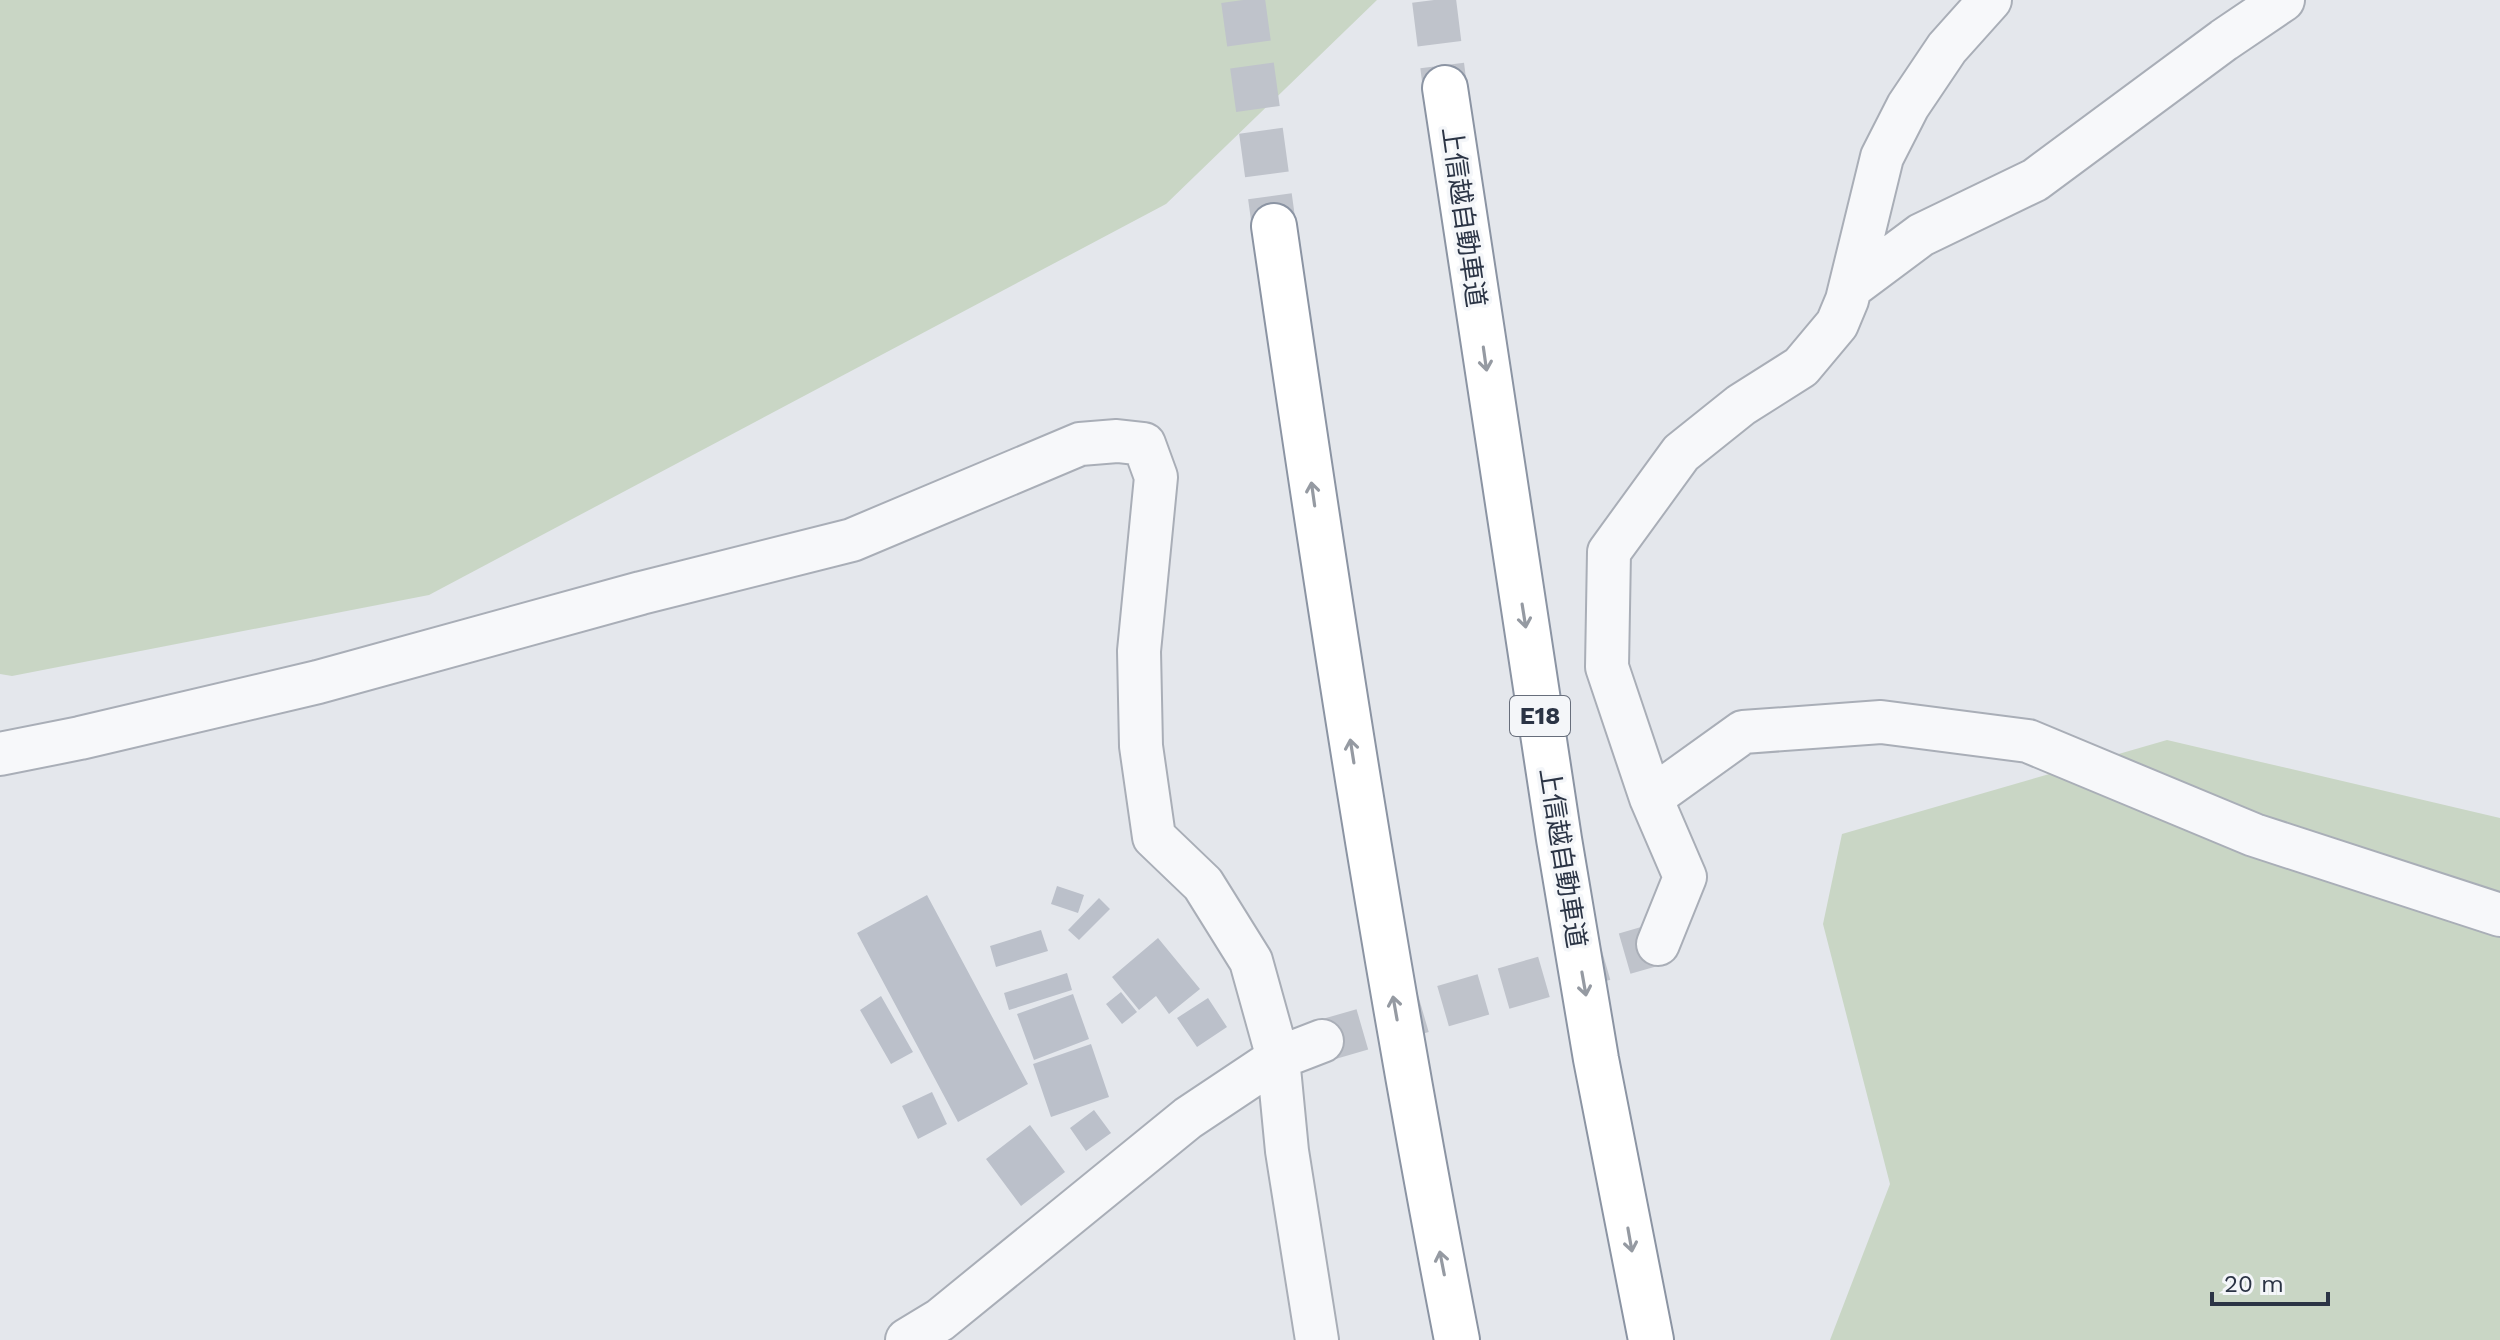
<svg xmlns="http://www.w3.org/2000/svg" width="2500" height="1340" font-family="'Work Sans','Noto Sans JP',sans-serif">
  <rect width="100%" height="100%" fill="#e4e7ec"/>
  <path fill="#c9d6c5" d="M 0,0 L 1377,0 L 1166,204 L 429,595 L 12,676 L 0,674 Z
    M 2167,740 L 2500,818 L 2500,1340 L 1830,1340 L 1890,1184 L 1823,924 L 1842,834 Z"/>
  <path fill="#bbc0ca" d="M 1057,886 L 1084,895 L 1078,913 L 1051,904 Z
    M 927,895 L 1028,1084 L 958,1122 L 857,933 Z
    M 1099,898 L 1110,909 L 1079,940 L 1068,930 Z
    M 1041,930 L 1048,951 L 996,967 L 990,946 Z
    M 1158,938 L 1200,989 L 1169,1014 L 1156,996 L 1139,1010 L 1112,977 Z
    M 1067,973 L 1072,990 L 1009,1010 L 1004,993 Z
    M 1121,992 L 1137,1012 L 1122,1024 L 1106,1004 Z
    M 1073,994 L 1089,1039 L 1034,1060 L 1017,1014 Z
    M 881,996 L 913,1052 L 891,1064 L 860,1010 Z
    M 1208,998 L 1227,1027 L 1197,1047 L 1177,1018 Z
    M 1091,1044 L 1109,1097 L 1051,1117 L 1033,1064 Z
    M 932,1092 L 947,1124 L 918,1139 L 902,1106 Z
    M 1094,1110 L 1111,1133 L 1086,1151 L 1070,1128 Z
    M 1030,1125 L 1065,1172 L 1021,1206 L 986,1159 Z"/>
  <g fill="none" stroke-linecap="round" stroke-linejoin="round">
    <path stroke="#bfc3cb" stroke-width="42" stroke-dasharray="42 21" stroke-linecap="butt" d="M 1322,1041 L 1658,944"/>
    <path stroke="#bfc3cb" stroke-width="44" stroke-dasharray="44 22" stroke-linecap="butt" d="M 1243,0 L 1274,226
      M 1434,0 L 1445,88"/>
    <g stroke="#a9aeb7" stroke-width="46">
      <path id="minor" d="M 1850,288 L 1921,235 L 2035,180 L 2224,40 L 2283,0
        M 0,754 L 80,738 L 318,682 L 641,593 L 852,540 L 1080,444 L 1117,441 L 1144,444 L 1156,477 L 1139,651 L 1141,746 L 1154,837 L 1203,884 L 1251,961 L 1278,1058 L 1287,1151 L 1317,1340
        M 1651,798 L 1743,732 L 1881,722 L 2028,741 L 2254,835 L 2500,915
        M 1658,944 L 1685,877 L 1651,798 L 1607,667 L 1609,552 L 1681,453 L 1741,405 L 1801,367 L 1837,324 L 1847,300 L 1882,157 L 1908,106 L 1947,48 L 1990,0
        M 907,1340 L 940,1320 L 1188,1118 L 1278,1058 L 1322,1041"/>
    </g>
    <g stroke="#8b94a3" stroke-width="48">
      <path id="motorway" d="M 1445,88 L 1559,839 L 1596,1059 L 1651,1340
        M 1274,226 C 1328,599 1385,970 1457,1340"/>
    </g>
    <use href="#minor" stroke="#f7f8fa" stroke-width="42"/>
    <use href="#motorway" stroke="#fff" stroke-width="44"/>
  </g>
  <defs><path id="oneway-shaft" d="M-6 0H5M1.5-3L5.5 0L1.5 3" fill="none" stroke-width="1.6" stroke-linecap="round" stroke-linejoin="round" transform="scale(2)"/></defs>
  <g stroke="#959aa2">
    <use href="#oneway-shaft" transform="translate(1485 359) rotate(82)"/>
    <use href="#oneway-shaft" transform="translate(1313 494) rotate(-98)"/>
    <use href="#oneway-shaft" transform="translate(1524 616) rotate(81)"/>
    <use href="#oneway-shaft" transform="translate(1352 751) rotate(-99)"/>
    <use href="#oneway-shaft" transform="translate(1584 984) rotate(80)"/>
    <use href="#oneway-shaft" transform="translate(1395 1008) rotate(-100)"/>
    <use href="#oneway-shaft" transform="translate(1630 1240) rotate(80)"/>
    <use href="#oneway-shaft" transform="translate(1442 1263) rotate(-101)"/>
  </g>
  <g text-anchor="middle" stroke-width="7" stroke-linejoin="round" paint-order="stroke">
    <rect fill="#f4f6f9" stroke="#676e7b" stroke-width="2" x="1510" y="696" width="60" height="40" rx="6"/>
    <g font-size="24" font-weight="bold" fill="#2b3445">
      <text x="1540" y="724">E18</text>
    </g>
    <g font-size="26" fill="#2b3445" stroke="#f4f6f9">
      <text transform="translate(1464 217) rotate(82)" y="9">上信越自動車道</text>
      <text transform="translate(1563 858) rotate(81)" y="9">上信越自動車道</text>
    </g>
  </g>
  <path d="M2212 1292v12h116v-12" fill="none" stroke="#2b3445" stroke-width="4"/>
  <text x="2224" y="1292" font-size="24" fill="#2b3445" stroke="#f4f6f9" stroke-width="6" paint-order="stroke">20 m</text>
</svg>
